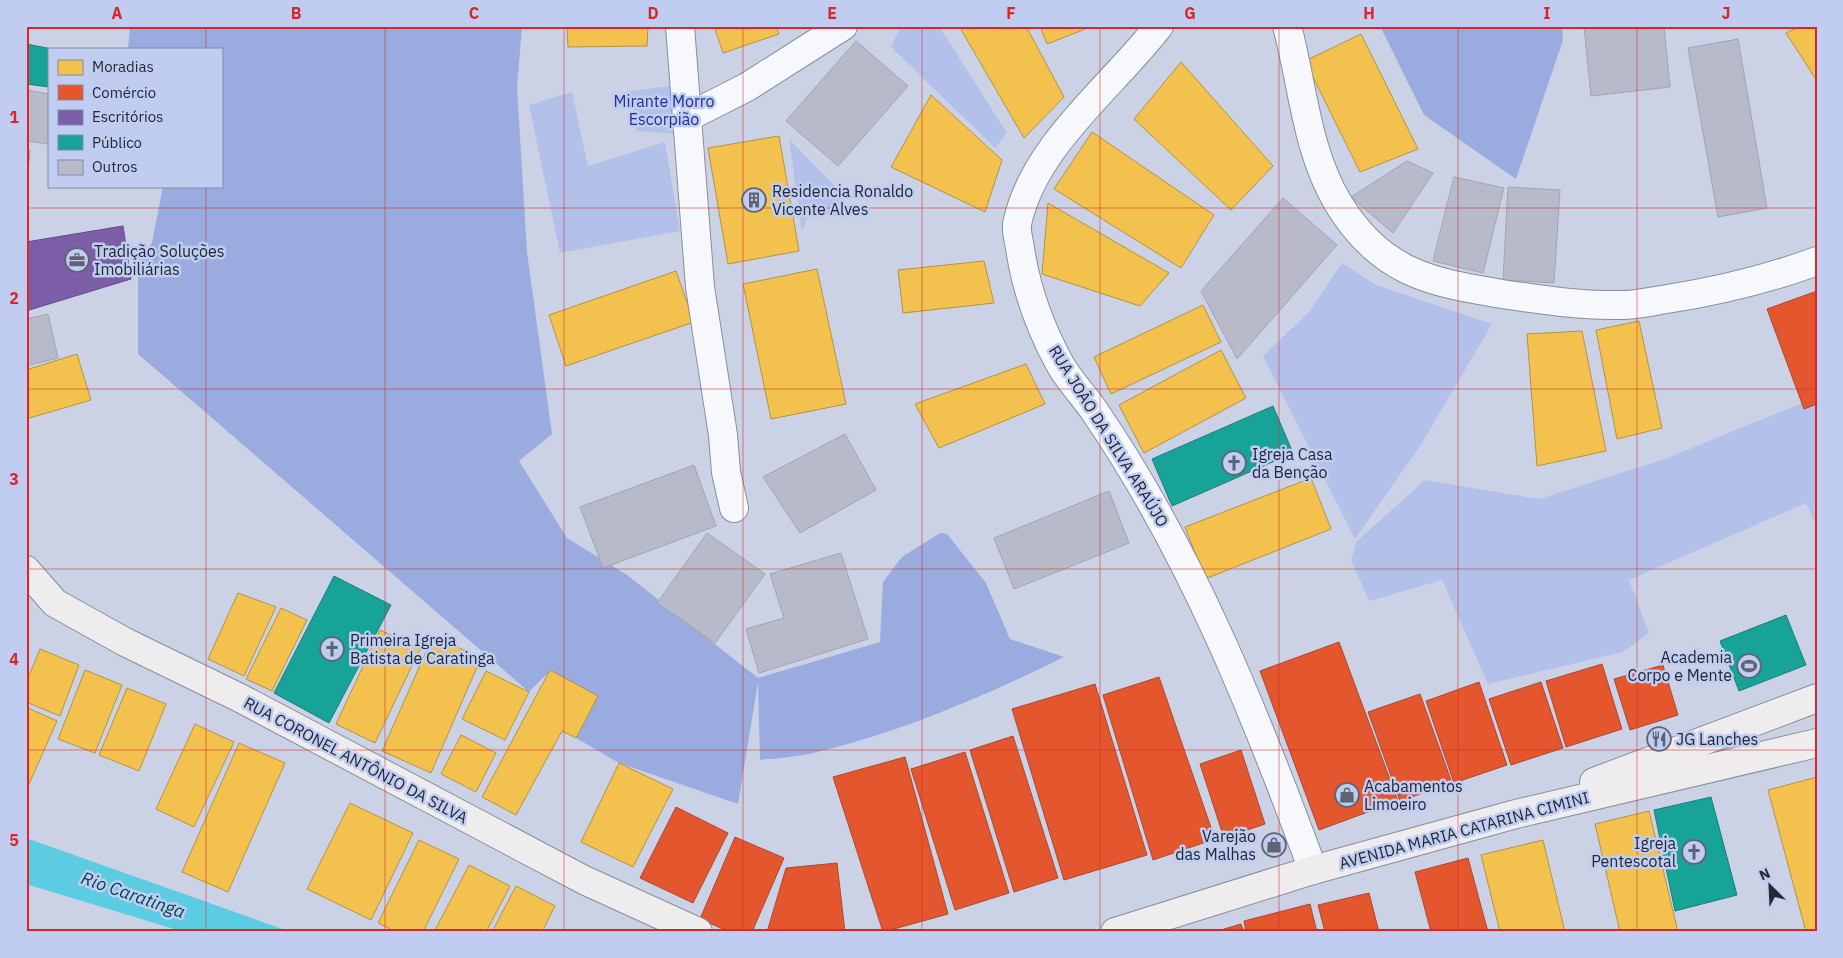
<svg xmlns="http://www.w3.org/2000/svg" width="1843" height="958" font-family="'IBM Plex Sans',sans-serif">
  <rect width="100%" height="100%" fill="#cbd2e5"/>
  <path fill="#b3c1ea" d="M 901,26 L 939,26 L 1007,133 L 995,148 L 891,47 Z
    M 686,84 L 688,135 L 637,131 L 630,91 Z
    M 572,92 L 588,166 L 665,142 L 680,231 L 560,253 L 529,105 Z
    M 789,139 L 842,193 L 836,217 L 812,208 L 802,231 Z
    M 1342,263 L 1376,285 L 1492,324 L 1420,446 L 1355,539 L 1263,356 L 1309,312 Z
    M 1817,397 L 1817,528 L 1806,503 L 1629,580 L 1649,633 L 1623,652 L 1488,684 L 1442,580 L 1369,601 L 1351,560 L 1357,541 L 1425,480 L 1539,499 L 1665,459 Z"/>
  <path fill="#9aabe0" d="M 130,26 L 522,26 L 517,88 L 527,252 L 552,434 L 519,461 L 567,538 L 627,575 L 758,678 L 880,642 L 883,582 L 902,557 L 940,533 L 947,534 L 986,583 L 1010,639 L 1064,657 C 985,696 902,732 817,752 C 798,757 779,758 760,760 L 758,682 L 738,804 L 619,763 L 576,738 L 598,696 L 550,671 L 529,692 L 138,354 L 138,257 L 152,243 L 163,186 L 221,186 L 221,49 L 128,49 Z
    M 1380,26 L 1562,26 L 1563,40 L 1516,179 L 1424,115 Z"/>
  <path fill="#5bcce1" d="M 26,838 L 291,932 L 184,932 L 26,884 Z"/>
  <path fill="#f2c14e" stroke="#b49346" d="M 567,26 L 648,26 L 647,46 L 568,47 Z
    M 714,26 L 776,26 L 779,34 L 723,53 Z
    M 959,26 L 1026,26 L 1064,97 L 1024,138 Z
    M 1040,26 L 1088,26 L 1088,28 L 1047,44 Z
    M 1801,26 L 1817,26 L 1817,81 L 1786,33 Z
    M 1361,34 L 1418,149 L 1360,172 L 1305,61 Z
    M 1181,62 L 1273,166 L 1231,210 L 1134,119 Z
    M 931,95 L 1002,160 L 985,212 L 891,167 Z
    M 1092,132 L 1214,215 L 1181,268 L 1054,189 Z
    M 779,136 L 799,251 L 728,264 L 708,148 Z
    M 1048,203 L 1169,273 L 1140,306 L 1042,274 Z
    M 984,261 L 994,303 L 903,313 L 898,270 Z
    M 817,269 L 846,404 L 771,419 L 743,284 Z
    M 676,271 L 694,322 L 566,366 L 549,315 Z
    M 1203,305 L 1221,342 L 1111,394 L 1094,357 Z
    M 1639,321 L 1662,428 L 1617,439 L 1596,330 Z
    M 1582,331 L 1606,451 L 1537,466 L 1527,334 Z
    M 1221,350 L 1246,398 L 1144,453 L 1119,405 Z
    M 77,354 L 91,400 L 26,419 L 26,370 Z
    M 1026,364 L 1045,404 L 939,448 L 915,404 Z
    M 1311,478 L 1331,529 L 1205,579 L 1185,527 Z
    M 238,593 L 276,607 L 244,676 L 208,659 Z
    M 281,608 L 307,620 L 272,691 L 246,679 Z
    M 380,630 L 420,649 L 375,743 L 336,724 Z
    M 433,636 L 481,658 L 431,773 L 382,751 Z
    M 40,649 L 79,665 L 60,716 L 26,702 L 26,683 Z
    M 85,670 L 122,685 L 95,753 L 58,739 Z
    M 550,670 L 598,696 L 576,738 L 562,731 L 516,815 L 482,797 Z
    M 486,671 L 529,692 L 505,740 L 462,719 Z
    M 127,688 L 166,704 L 139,771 L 99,755 Z
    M 26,707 L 57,721 L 26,791 Z
    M 195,724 L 234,742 L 194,827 L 156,809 Z
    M 461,735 L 496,753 L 476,792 L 441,774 Z
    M 239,743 L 285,763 L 228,892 L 182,872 Z
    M 619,763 L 673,789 L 633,867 L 581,842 Z
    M 1817,777 L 1817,932 L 1806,932 L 1768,790 Z
    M 350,803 L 413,833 L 371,920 L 307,889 Z
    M 1649,811 L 1678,932 L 1620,932 L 1595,824 Z
    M 419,840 L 459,859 L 423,932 L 396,932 L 378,923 Z
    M 1543,840 L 1565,932 L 1500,932 L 1481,855 Z
    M 469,865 L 510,886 L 486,932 L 434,932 Z
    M 516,886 L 555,906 L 542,932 L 492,932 Z"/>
  <path fill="#e4572e" stroke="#aa4930" d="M 1817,291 L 1817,404 L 1804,409 L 1767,309 Z
    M 1339,642 L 1398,801 L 1319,830 L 1260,671 Z
    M 1602,664 L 1622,729 L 1566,747 L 1546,681 Z
    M 1663,665 L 1678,715 L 1630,730 L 1614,679 Z
    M 1159,677 L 1215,839 L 1153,860 L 1103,695 Z
    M 1479,682 L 1507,765 L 1454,783 L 1426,701 Z
    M 1541,682 L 1563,748 L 1511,765 L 1489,699 Z
    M 1095,684 L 1147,855 L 1064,880 L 1012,709 Z
    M 1420,694 L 1452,783 L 1400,801 L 1368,712 Z
    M 1013,736 L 1058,878 L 1014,892 L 970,750 Z
    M 1241,750 L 1265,824 L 1224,838 L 1200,764 Z
    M 965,752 L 1009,893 L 955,910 L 911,769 Z
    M 905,757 L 948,914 L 883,932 L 833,777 Z
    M 676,807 L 728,833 L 693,903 L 640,878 Z
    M 735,837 L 784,858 L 752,932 L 730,932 L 700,919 Z
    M 1468,858 L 1488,932 L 1431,932 L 1415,872 Z
    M 837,863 L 845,932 L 767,932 L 786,868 Z
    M 1369,893 L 1379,932 L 1325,932 L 1318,905 Z
    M 1310,904 L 1317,932 L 1246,932 L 1244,921 Z
    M 1241,924 L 1244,932 L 1214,932 Z"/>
  <path fill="#7b5ea7" stroke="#614e85" d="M 123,226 L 131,279 L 26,311 L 26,242 Z"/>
  <path fill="#17a398" stroke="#1b7e7a" d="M 26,44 L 52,49 L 49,49 L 49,87 L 26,84 Z
    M 1273,406 L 1293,453 L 1172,506 L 1152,459 Z
    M 334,576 L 391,605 L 329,723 L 274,693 Z
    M 1786,615 L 1806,665 L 1739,691 L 1720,641 Z
    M 1711,797 L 1737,895 L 1675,911 L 1654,810 Z"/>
  <path fill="#b8baca" stroke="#a2a4b3" d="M 1584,26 L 1664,26 L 1670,87 L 1591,96 Z
    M 1738,39 L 1767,208 L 1718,217 L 1688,48 Z
    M 856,41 L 908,86 L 838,166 L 786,121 Z
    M 26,90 L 49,94 L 49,144 L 26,141 Z
    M 26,150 L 30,150 L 26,196 Z
    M 1407,161 L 1433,173 L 1393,233 L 1351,197 Z
    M 1454,177 L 1504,188 L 1483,273 L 1433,261 Z
    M 1508,187 L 1560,190 L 1554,283 L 1503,280 Z
    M 1283,198 L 1337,245 L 1237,359 L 1201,291 Z
    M 48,314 L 58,358 L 26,366 L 26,319 Z
    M 845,434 L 876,490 L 800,533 L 763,477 Z
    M 694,465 L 716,526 L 603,568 L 580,507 Z
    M 1109,491 L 1129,543 L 1014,589 L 994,538 Z
    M 707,533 L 765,574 L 715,643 L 657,603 Z
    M 841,553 L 868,639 L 759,673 L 746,629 L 784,618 L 770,574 Z"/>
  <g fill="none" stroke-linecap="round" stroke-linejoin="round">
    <g stroke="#888e9c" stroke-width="30">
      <path id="street" d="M 680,26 L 700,287 L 723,435 L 726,472 L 734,508
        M 1159,26 C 1112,87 1033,146 1017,224 C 1016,232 1019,241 1020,248 C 1026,289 1041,330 1061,366 C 1070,381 1083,395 1093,409 C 1190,550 1254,710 1313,870
        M 1287,26 C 1303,86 1306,149 1338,203 C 1380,272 1428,282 1502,294 C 1542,300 1582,306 1622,305 C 1637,305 1653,301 1667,299 C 1719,291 1768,279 1817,261
        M 686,118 L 747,87 L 843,26"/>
    </g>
    <g stroke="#888e9c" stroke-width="30">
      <path id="secondary" d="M 26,570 L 55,603 L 125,642 L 240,698 L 584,880 L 698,932
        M 1594,782 L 1817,698
        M 1115,932 L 1313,870 L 1516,814 L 1817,743"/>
    </g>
    <use href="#street" stroke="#f7f8fb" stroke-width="28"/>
    <use href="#secondary" stroke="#efecee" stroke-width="28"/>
  </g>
  <path fill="none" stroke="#d62828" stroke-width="1" stroke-opacity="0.55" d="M 206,26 L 206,49M 385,26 L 385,932M 564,26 L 564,932M 743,26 L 743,932M 922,26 L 922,932M 1100,26 L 1100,932M 1279,26 L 1279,932M 1458,26 L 1458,932M 1637,26 L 1637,932M 206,186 L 206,932M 26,208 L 1817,208M 26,389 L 1817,389M 26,569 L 1817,569M 26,750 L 1817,750"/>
  <defs>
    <g id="building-ring" transform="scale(1.25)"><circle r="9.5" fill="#c0cdf0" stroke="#5e6473" stroke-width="1.5"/><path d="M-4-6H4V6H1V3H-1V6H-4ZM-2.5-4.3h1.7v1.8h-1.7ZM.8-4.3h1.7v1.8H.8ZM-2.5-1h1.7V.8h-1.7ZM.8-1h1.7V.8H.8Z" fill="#5e6473"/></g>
    <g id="office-ring" transform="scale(1.25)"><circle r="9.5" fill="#c0cdf0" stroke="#5e6473" stroke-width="1.5"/><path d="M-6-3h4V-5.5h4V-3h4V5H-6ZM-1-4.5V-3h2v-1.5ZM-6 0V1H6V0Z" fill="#5e6473"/></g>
    <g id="church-ring" transform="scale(1.25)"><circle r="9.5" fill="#c0cdf0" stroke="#5e6473" stroke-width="1.5"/><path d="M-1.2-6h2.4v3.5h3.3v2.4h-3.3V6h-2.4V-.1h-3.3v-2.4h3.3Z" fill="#5e6473"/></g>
    <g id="stadium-ring" transform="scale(1.25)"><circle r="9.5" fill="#c0cdf0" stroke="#5e6473" stroke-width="1.5"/><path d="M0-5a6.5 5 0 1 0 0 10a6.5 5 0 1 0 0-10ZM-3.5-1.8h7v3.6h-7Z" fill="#5e6473"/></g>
    <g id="restaurant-ring" transform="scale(1.25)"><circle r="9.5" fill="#c0cdf0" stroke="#5e6473" stroke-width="1.5"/><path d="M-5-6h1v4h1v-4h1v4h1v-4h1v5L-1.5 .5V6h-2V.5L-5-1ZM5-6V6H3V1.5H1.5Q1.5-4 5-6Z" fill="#5e6473"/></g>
    <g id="shop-ring" transform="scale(1.25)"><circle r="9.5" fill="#c0cdf0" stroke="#5e6473" stroke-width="1.5"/><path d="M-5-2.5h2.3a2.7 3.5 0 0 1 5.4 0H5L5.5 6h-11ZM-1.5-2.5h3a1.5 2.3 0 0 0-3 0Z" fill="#5e6473"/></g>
  </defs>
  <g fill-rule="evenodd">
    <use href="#building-ring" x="754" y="200"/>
    <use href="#office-ring" x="77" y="260"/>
    <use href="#church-ring" x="1234" y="463"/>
    <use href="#church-ring" x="332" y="649"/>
    <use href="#stadium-ring" x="1749" y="666"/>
    <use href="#restaurant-ring" x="1659" y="739"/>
    <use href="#shop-ring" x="1347" y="795"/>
    <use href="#shop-ring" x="1274" y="845"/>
    <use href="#church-ring" x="1694" y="852"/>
  </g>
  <g text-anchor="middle" stroke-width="5" stroke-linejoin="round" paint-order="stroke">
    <g font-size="16" fill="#21318f" stroke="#c0cdf0">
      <text x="664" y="107">Mirante Morro<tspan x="664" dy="18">Escorpião</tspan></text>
    </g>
    <g font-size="16" fill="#232835" stroke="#c0cdf0" text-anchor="start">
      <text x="772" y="197">Residencia Ronaldo<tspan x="772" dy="18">Vicente Alves</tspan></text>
      <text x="94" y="257">Tradição Soluções<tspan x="94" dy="18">Imobiliárias</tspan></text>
      <text x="1252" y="460">Igreja Casa<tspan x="1252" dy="18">da Benção</tspan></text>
      <text x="350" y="646">Primeira Igreja<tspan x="350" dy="18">Batista de Caratinga</tspan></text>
      <text x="1732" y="663" text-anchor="end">Academia<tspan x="1732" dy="18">Corpo e Mente</tspan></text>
      <text x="1676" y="745">JG Lanches</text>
      <text x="1364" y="792">Acabamentos<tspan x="1364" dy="18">Limoeiro</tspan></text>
      <text x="1256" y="842" text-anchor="end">Varejão<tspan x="1256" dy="18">das Malhas</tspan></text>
      <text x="1676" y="849" text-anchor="end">Igreja<tspan x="1676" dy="18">Pentescotal</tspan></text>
    </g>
    <g font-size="16" fill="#232835" stroke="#c0cdf0">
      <text transform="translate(1109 436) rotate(58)" y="6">RUA JOÃO DA SILVA ARAÚJO</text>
      <text transform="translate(356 760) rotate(28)" y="6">RUA CORONEL ANTÔNIO DA SILVA</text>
      <text transform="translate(1464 830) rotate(-15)" y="6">AVENIDA MARIA CATARINA CIMINI</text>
    </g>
    <g font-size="18" font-style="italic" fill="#00464f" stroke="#c0cdf0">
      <text transform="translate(133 895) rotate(19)" y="6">Rio Caratinga</text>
    </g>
  </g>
  <rect width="1843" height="958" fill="none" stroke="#c0cdf0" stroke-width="55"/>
  <rect x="48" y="48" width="175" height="140" fill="#c0cdf0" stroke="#818ba5"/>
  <rect x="58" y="60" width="25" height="15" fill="#f2c14e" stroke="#818ba5"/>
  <text x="92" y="72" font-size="15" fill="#232835">Moradias</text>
  <rect x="58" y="85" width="25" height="15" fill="#e4572e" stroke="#818ba5"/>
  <text x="92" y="98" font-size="15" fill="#232835">Comércio</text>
  <rect x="58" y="110" width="25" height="15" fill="#7b5ea7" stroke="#818ba5"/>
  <text x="92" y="122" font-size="15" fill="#232835">Escritórios</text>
  <rect x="58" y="135" width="25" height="15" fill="#17a398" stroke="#818ba5"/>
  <text x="92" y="148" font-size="15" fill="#232835">Público</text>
  <rect x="58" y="160" width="25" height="15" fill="#b8baca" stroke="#818ba5"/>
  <text x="92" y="172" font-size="15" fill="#232835">Outros</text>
  <g transform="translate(1770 886) rotate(336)" stroke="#c0cdf0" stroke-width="4" paint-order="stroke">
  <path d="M0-4L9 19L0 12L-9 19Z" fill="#232835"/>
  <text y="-8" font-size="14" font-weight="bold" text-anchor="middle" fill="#232835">N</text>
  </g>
  <rect x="28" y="28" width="1788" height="902" fill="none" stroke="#d62828" stroke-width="2"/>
  <g font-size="16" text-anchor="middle" font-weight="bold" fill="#d62828">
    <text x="117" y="19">A</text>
    <text x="296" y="19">B</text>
    <text x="474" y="19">C</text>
    <text x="653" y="19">D</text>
    <text x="832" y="19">E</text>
    <text x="1011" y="19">F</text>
    <text x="1190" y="19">G</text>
    <text x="1369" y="19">H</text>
    <text x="1547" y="19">I</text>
    <text x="1726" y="19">J</text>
    <text x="14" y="123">1</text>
    <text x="14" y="304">2</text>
    <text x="14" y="485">3</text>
    <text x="14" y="665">4</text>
    <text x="14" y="846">5</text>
  </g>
</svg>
